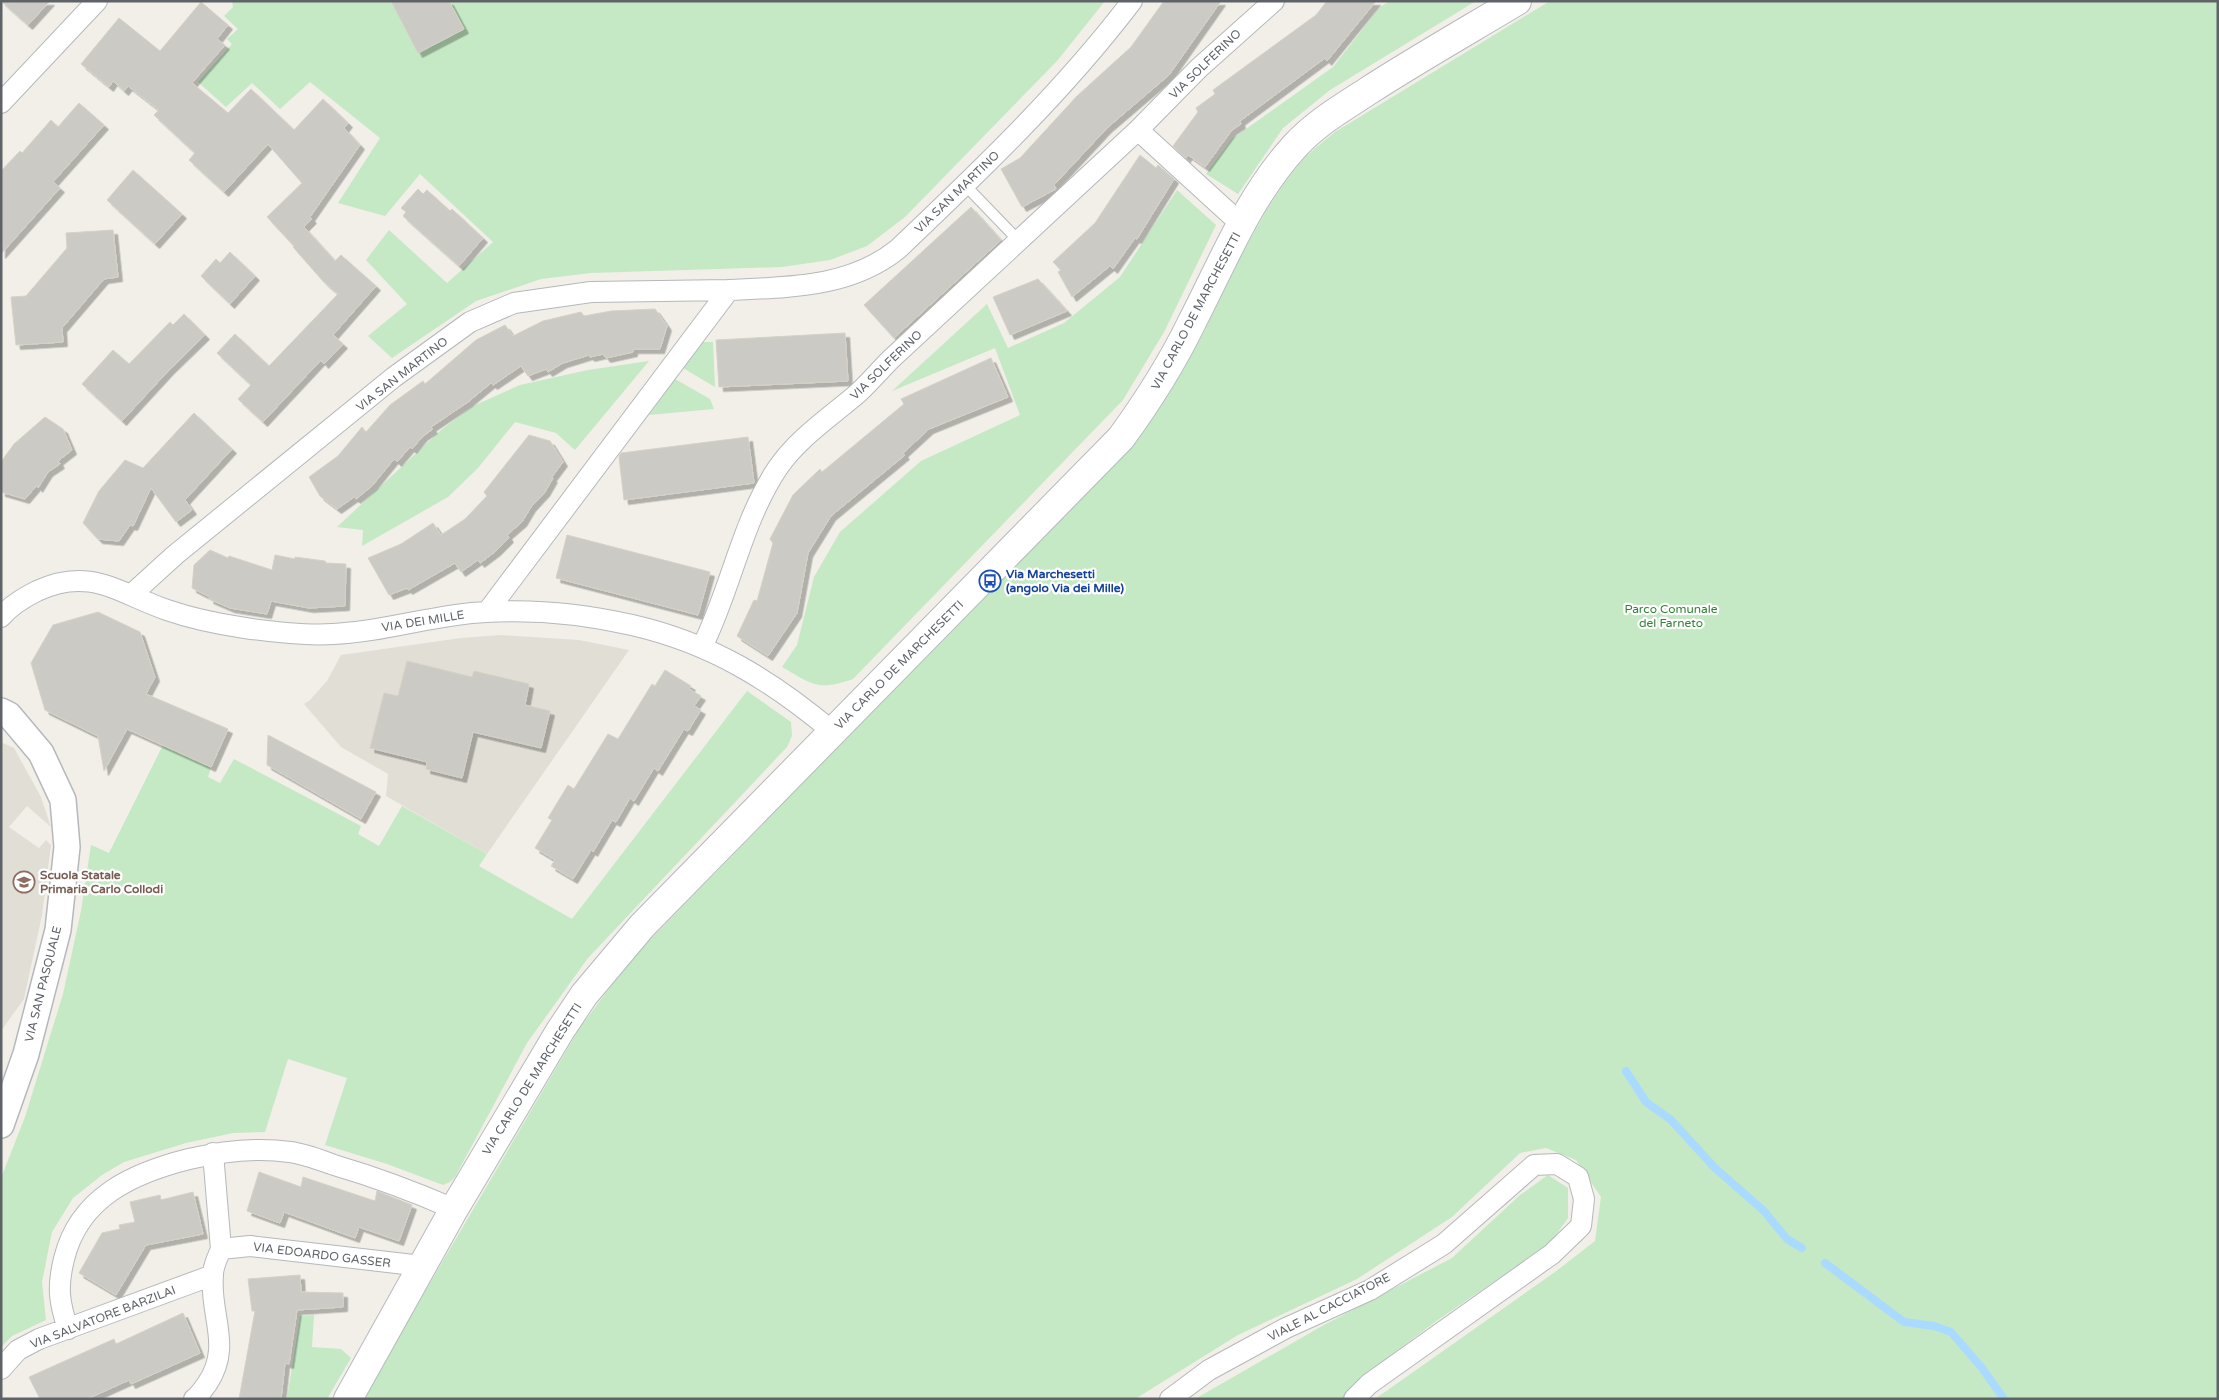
<svg xmlns="http://www.w3.org/2000/svg" width="2219" height="1400" font-family="'Varela Round',sans-serif">
  <defs>
    <filter id="shadow"><feDropShadow dx="4.5" dy="4.5" stdDeviation="0" flood-color="#0004"/></filter>
  </defs>
  <rect width="100%" height="100%" fill="#f1efe8"/>
  <path fill="#e1ded6" d="M 500,635 L 579,640 L 629,650 L 487,854 L 386,796 L 388,774 L 341,747 L 304,704 L 310,700 L 327,681 L 341,655 L 461,638 Z
    M 1,742 L 14,748 L 41,797 L 51,827 L 27,806 L 9,827 L 39,848 L 46,840 L 51,845 L 42,915 L 24,999 L 1,1031 Z"/>
  <path fill="#c5e8c5" d="M 232,1 L 1105,1 L 1057,61 L 905,217 L 867,246 L 830,260 L 782,267 L 591,273 L 541,279 L 476,301 L 392,358 L 368,336 L 407,304 L 366,260 L 389,230 L 447,283 L 493,242 L 420,174 L 385,216 L 338,203 L 380,138 L 310,82 L 280,109 L 252,83 L 226,107 L 198,82 L 232,44 L 227,39 L 238,29 L 224,16 L 233,7 Z
    M 1390,1 L 1476,1 L 1330,90 L 1283,128 L 1238,194 L 1206,174 L 1232,139 L 1333,67 L 1380,7 Z
    M 1550,1 L 2218,1 L 2218,1399 L 1375,1399 L 1555,1272 L 1595,1241 L 1601,1197 L 1576,1160 L 1546,1148 L 1520,1153 L 1452,1217 L 1357,1279 L 1238,1335 L 1135,1399 L 362,1399 L 579,1029 L 632,958 L 1114,465 C 1144,430 1170,395 1192,354 C 1228,289 1254,216 1303,160 C 1312,150 1324,141 1335,132 Z
    M 1177,190 L 1216,225 L 1164,332 L 1123,400 L 853,679 C 818,691 813,685 782,667 L 797,645 L 814,577 L 840,532 L 921,461 L 1020,415 L 995,348 L 892,391 L 987,304 L 1008,348 L 1064,323 L 1120,277 Z
    M 703,342 L 713,342 L 715,387 L 683,368 Z
    M 649,361 L 575,450 L 556,433 L 515,422 L 478,468 L 448,497 L 362,546 L 363,530 L 337,527 L 441,430 L 473,406 L 520,385 L 588,370 Z
    M 675,379 L 710,399 L 714,409 L 649,415 Z
    M 747,691 L 791,722 L 792,736 L 787,747 L 588,958 L 527,1043 L 455,1177 L 450,1182 L 443,1185 L 387,1164 L 325,1145 L 347,1078 L 288,1059 L 265,1132 L 233,1133 L 186,1143 L 124,1162 L 102,1175 L 73,1198 L 52,1232 L 42,1282 L 46,1320 L 12,1336 L 1,1347 L 1,1178 L 25,1117 L 63,994 L 81,911 L 91,845 L 109,853 L 163,745 L 211,767 L 208,777 L 220,783 L 234,759 L 361,826 L 358,834 L 379,846 L 402,806 L 487,854 L 479,866 L 572,919 Z
    M 1548,1175 L 1568,1188 L 1568,1218 L 1550,1243 L 1435,1322 L 1362,1377 L 1343,1399 L 1195,1399 L 1322,1326 L 1452,1258 L 1520,1195 Z
    M 314,1315 L 312,1347 L 341,1349 L 351,1358 L 327,1399 L 287,1399 L 300,1316 Z"/>
  <g fill="none" stroke-linecap="round" stroke-linejoin="round">
    <path stroke="#aadaff" stroke-width="8" d="M 1626,1071 L 1646,1102 L 1671,1120 L 1715,1168 L 1764,1211 L 1787,1239 L 1802,1248
      M 1825,1263 L 1904,1322 L 1934,1326 L 1951,1332 L 1982,1368 L 2004,1399"/>
  </g>
  <path fill="#cccac5" stroke="#d6d1c6" filter="url(#shadow)" d="M 1,1 L 50,1 L 28,25 Z
    M 391,1 L 449,1 L 464,29 L 418,53 Z
    M 1164,1 L 1221,1 L 1169,75 L 1107,128 L 1054,185 L 1056,189 L 1022,207 L 1001,169 L 1020,158 L 1077,96 L 1131,47 Z
    M 1327,1 L 1376,1 L 1327,61 L 1325,58 L 1240,121 L 1241,124 L 1232,130 L 1205,167 L 1188,155 L 1186,158 L 1173,146 L 1198,112 L 1196,108 L 1215,94 L 1213,90 L 1316,15 Z
    M 201,2 L 228,25 L 217,39 L 225,45 L 192,83 L 228,113 L 251,89 L 294,130 L 323,99 L 348,123 L 344,128 L 360,145 L 310,217 L 312,219 L 304,227 L 335,261 L 341,255 L 376,286 L 333,335 L 343,344 L 324,364 L 321,360 L 263,422 L 238,399 L 251,385 L 217,353 L 235,334 L 269,366 L 338,294 L 323,281 L 293,247 L 294,246 L 267,217 L 302,183 L 268,144 L 224,192 L 189,160 L 195,153 L 154,115 L 159,110 L 128,86 L 124,91 L 113,81 L 109,87 L 81,64 L 119,18 L 160,51 Z
    M 79,103 L 104,125 L 53,182 L 60,188 L 1,254 L 1,171 L 20,151 L 22,153 L 51,120 L 58,127 Z
    M 1140,155 L 1156,168 L 1158,165 L 1174,179 L 1137,239 L 1135,238 L 1113,269 L 1110,266 L 1072,297 L 1058,272 L 1061,270 L 1053,262 L 1095,223 Z
    M 133,170 L 182,214 L 155,244 L 107,200 Z
    M 418,189 L 423,194 L 427,190 L 450,211 L 452,209 L 483,238 L 459,266 L 403,216 L 406,212 L 401,208 Z
    M 971,207 L 1001,240 L 894,338 L 864,305 Z
    M 113,230 L 118,277 L 104,279 L 62,328 L 63,342 L 16,345 L 11,297 L 26,296 L 67,248 L 66,233 Z
    M 230,252 L 255,276 L 230,304 L 201,276 L 216,259 L 220,263 Z
    M 1038,279 L 1067,311 L 1010,335 L 993,297 Z
    M 655,309 L 667,326 L 660,349 L 633,349 L 633,352 L 606,358 L 603,354 L 590,357 L 589,355 L 563,363 L 548,372 L 546,369 L 528,376 L 521,366 L 493,385 L 491,383 L 468,402 L 431,427 L 433,429 L 423,436 L 412,449 L 410,447 L 397,462 L 394,459 L 372,486 L 356,499 L 354,497 L 337,509 L 320,496 L 309,477 L 338,456 L 362,427 L 366,432 L 390,405 L 423,381 L 425,384 L 476,340 L 505,325 L 513,336 L 543,321 L 581,312 L 584,316 L 611,311 Z
    M 184,314 L 205,335 L 169,370 L 122,421 L 82,384 L 113,350 L 129,364 L 170,322 L 173,325 Z
    M 845,333 L 848,381 L 719,387 L 716,340 Z
    M 991,358 L 1008,397 L 929,429 L 903,453 L 905,455 L 831,516 L 808,553 L 797,613 L 768,656 L 737,636 L 754,600 L 757,601 L 773,543 L 770,539 L 793,495 L 820,469 L 822,472 L 904,404 L 901,399 Z
    M 194,413 L 232,449 L 185,500 L 192,510 L 176,522 L 151,488 L 133,526 L 130,525 L 119,541 L 98,539 L 83,523 L 99,491 L 125,460 L 143,468 Z
    M 45,417 L 63,429 L 72,450 L 58,461 L 60,464 L 48,472 L 38,488 L 37,485 L 25,499 L 1,492 L 1,462 L 14,444 Z
    M 529,435 L 550,441 L 563,462 L 551,478 L 553,478 L 545,492 L 531,507 L 522,522 L 507,535 L 509,538 L 496,551 L 480,563 L 478,560 L 461,572 L 455,563 L 408,590 L 407,588 L 389,595 L 368,558 L 401,544 L 433,523 L 441,535 L 465,519 L 487,496 L 484,492 Z
    M 748,437 L 754,483 L 624,500 L 619,457 L 621,453 Z
    M 567,535 L 710,572 L 698,615 L 556,578 Z
    M 210,550 L 228,558 L 229,556 L 272,570 L 275,555 L 295,559 L 295,557 L 325,561 L 326,563 L 346,564 L 345,606 L 309,608 L 271,601 L 267,614 L 230,608 L 209,599 L 210,597 L 192,588 L 194,565 Z
    M 98,612 L 140,632 L 155,677 L 146,694 L 228,729 L 211,767 L 127,729 L 104,771 L 98,736 L 45,710 L 31,663 L 53,625 Z
    M 407,661 L 472,677 L 474,671 L 529,684 L 525,705 L 550,711 L 541,748 L 473,732 L 462,778 L 426,769 L 427,762 L 370,748 L 384,693 L 398,696 Z
    M 665,670 L 691,686 L 689,689 L 701,696 L 694,706 L 701,710 L 688,731 L 684,729 L 658,771 L 654,768 L 634,801 L 630,798 L 616,822 L 612,820 L 593,852 L 591,850 L 573,879 L 551,866 L 555,860 L 535,848 L 552,820 L 548,818 L 568,785 L 574,789 L 608,734 L 618,739 L 652,684 L 655,686 Z
    M 268,735 L 376,792 L 361,819 L 267,765 Z
    M 259,1172 L 301,1187 L 303,1177 L 375,1201 L 377,1191 L 412,1205 L 399,1241 L 359,1227 L 355,1238 L 284,1212 L 280,1223 L 247,1211 Z
    M 193,1192 L 203,1234 L 146,1245 L 116,1295 L 79,1273 L 102,1233 L 120,1229 L 119,1225 L 135,1222 L 130,1202 L 160,1195 L 161,1200 Z
    M 300,1275 L 301,1292 L 343,1293 L 343,1307 L 297,1310 L 289,1364 L 285,1363 L 281,1399 L 239,1399 L 255,1311 L 252,1311 L 248,1279 Z
    M 183,1313 L 200,1353 L 131,1384 L 129,1380 L 87,1399 L 40,1399 L 29,1377 L 114,1339 L 116,1344 Z"/>
  <g fill="none" stroke-linecap="round" stroke-linejoin="round">
    <g stroke="#b5b8bc" stroke-width="12">
      <path id="service" d="M 965,185 L 1018,240"/>
    </g>
    <g stroke="#b5b8bc" stroke-width="22">
      <path id="minor" d="M 1,103 L 97,1
        M 1138,130 L 1241,224
        M 131,595 L 175,555 L 394,377 L 470,322 L 514,303 L 591,292 L 729,290
        M 487,612 L 729,290 C 788,287 850,288 898,249 C 980,171 1063,92 1132,1
        M 1,617 C 10,606 25,597 37,591 C 90,566 118,593 167,610 C 193,619 218,624 245,628 C 273,632 304,636 333,634 C 385,632 435,614 486,612 C 535,609 584,614 632,625 C 711,643 771,680 833,732
        M 702,647 C 731,589 741,524 777,469 C 797,439 830,417 857,394 C 869,383 880,370 891,359 L 1138,130 L 1199,68 L 1274,1
        M 213,1153 L 221,1249
        M 68,1329 C 59,1302 57,1287 64,1259 C 79,1197 133,1173 189,1159 C 223,1151 256,1147 290,1152 C 305,1154 320,1160 334,1165 C 375,1177 415,1192 454,1209
        M 1,1369 L 18,1350 L 39,1339 L 213,1275
        M 194,1399 C 200,1395 203,1389 207,1384 C 233,1346 209,1315 213,1275 C 213,1265 218,1257 221,1249 L 250,1246 L 422,1266
        M 1170,1399 L 1209,1370 L 1286,1328 L 1370,1290 L 1444,1244 L 1534,1165 L 1557,1164 L 1578,1177 L 1584,1199 L 1581,1226 L 1552,1254 L 1369,1384 L 1354,1399"/>
    </g>
    <g stroke="#b5b8bc" stroke-width="28">
      <path id="tertiary" d="M 1,711 L 9,715 L 41,753 L 63,800 L 67,847 L 58,930 L 26,1054 L 1,1125"/>
    </g>
    <g stroke="#b6babf" stroke-width="30">
      <path id="secondary" d="M 348,1399 L 454,1209 L 560,1031 L 584,995 L 642,926 L 1121,438 C 1148,401 1172,363 1192,322 C 1223,262 1249,196 1295,146 C 1316,123 1342,108 1368,91 C 1416,60 1467,31 1517,1"/>
    </g>
    <use href="#service" stroke="#fff" stroke-width="10"/>
    <use href="#minor" stroke="#fff" stroke-width="20"/>
    <use href="#tertiary" stroke="#fff" stroke-width="25"/>
    <use href="#secondary" stroke="#fff" stroke-width="28"/>
  </g>
  <defs>
    <g id="bus-ring" transform="scale(1.125)"><circle r="9.5" fill="#fff" stroke="#1a4fb4" stroke-width="1.5"/><path d="M-5-6H5V4H4V6H2V4H-2V6H-4V4H-5ZM-3.5-4V0h7V-4ZM-3.5 1.2v1.5H-2V1.2ZM2 1.2v1.5H3.5V1.2Z" fill="#1a4fb4"/></g>
    <g id="school-ring" transform="scale(1.125)"><circle r="9.5" fill="#fff" stroke="#8d6e63" stroke-width="1.5"/><path d="M0-5L7-2L0 1L-7-2ZM-4 1L0 2.5L4 1V4Q0 6-4 4Z" fill="#8d6e63"/></g>
  </defs>
  <g fill-rule="evenodd">
    <use href="#bus-ring" x="990" y="581"/>
    <use href="#school-ring" x="24" y="882"/>
  </g>
  <g text-anchor="middle" stroke-width="4.5" stroke-linejoin="round" paint-order="stroke">
    <g font-size="12" fill="#5f6368" stroke="#fff">
      <text transform="translate(1205 64) rotate(-44)" y="4">VIA SOLFERINO</text>
      <text transform="translate(957 192) rotate(-44)" y="4">VIA SAN MARTINO</text>
      <text transform="translate(1196 311) rotate(-62)" y="4">VIA CARLO DE MARCHESETTI</text>
      <text transform="translate(886 365) rotate(-44)" y="4">VIA SOLFERINO</text>
      <text transform="translate(402 374) rotate(-38)" y="4">VIA SAN MARTINO</text>
      <text transform="translate(423 621) rotate(-9)" y="4">VIA DEI MILLE</text>
      <text transform="translate(899 665) rotate(-45)" y="4">VIA CARLO DE MARCHESETTI</text>
      <text transform="translate(43 984) rotate(-76)" y="4">VIA SAN PASQUALE</text>
      <text transform="translate(532 1079) rotate(-58)" y="4">VIA CARLO DE MARCHESETTI</text>
      <text transform="translate(322 1255) rotate(7)" y="4">VIA EDOARDO GASSER</text>
      <text transform="translate(1329 1307) rotate(-27)" y="4">VIALE AL CACCIATORE</text>
      <text transform="translate(103 1317) rotate(-21)" y="4">VIA SALVATORE BARZILAI</text>
    </g>
    <g font-size="12" font-weight="bold" fill="#164399" stroke="#fff" text-anchor="start">
      <text x="1006" y="578">Via Marchesetti<tspan x="1006" dy="14">(angolo Via dei Mille)</tspan></text>
    </g>
    <g font-size="12" fill="#348238" stroke="#fff">
      <text x="1671" y="613">Parco Comunale<tspan x="1671" dy="14">del Farneto</tspan></text>
    </g>
    <g font-size="12" font-weight="bold" fill="#785e54" stroke="#fff" text-anchor="start">
      <text x="40" y="879">Scuola Statale<tspan x="40" dy="14">Primaria Carlo Collodi</tspan></text>
    </g>
  </g>
  <rect width="2219" height="1400" fill="none" stroke="#5f6368" stroke-width="5"/>
</svg>
